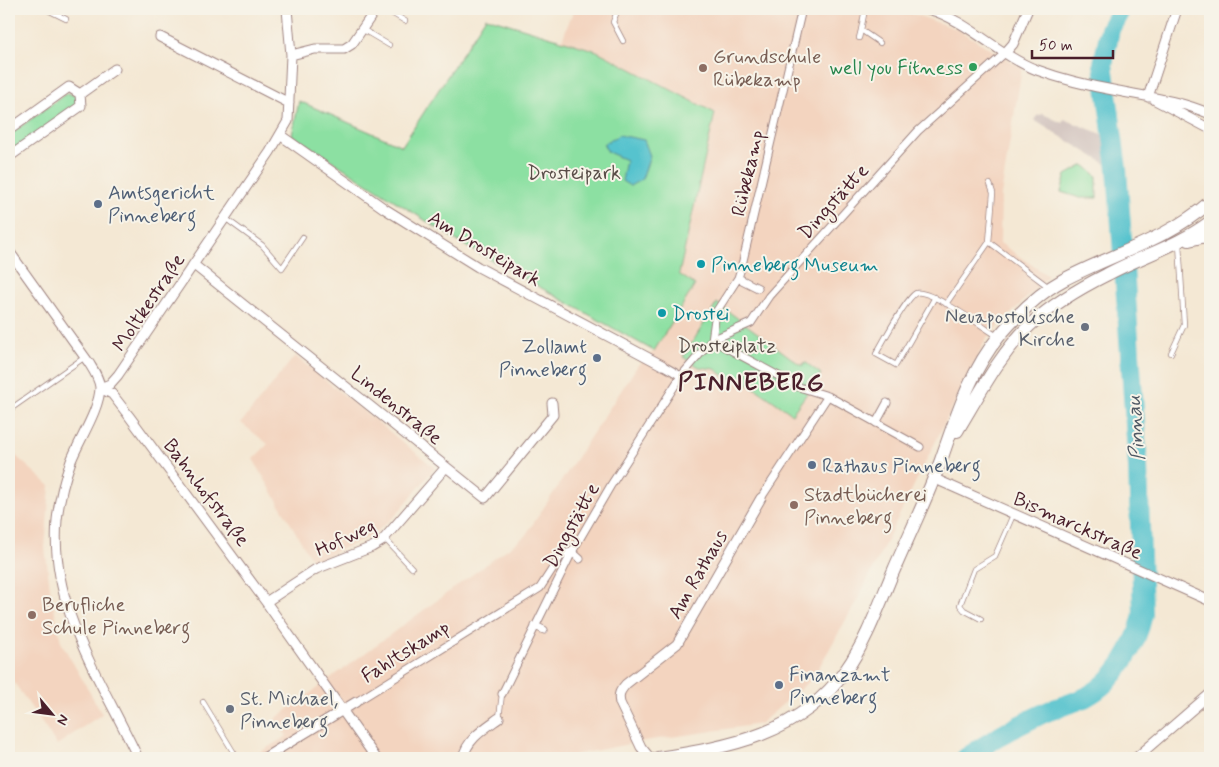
<svg xmlns="http://www.w3.org/2000/svg" width="1219" height="767" font-family="Mynerve,sans-serif">
  <rect width="100%" height="100%" fill="#f7f3e8"/>
  <filter id="ink" filterUnits="userSpaceOnUse"><feTurbulence type="fractalNoise" baseFrequency=".02" numOctaves="2"/><feDisplacementMap in="SourceGraphic" scale="10" xChannelSelector="R" yChannelSelector="G"/><feConvolveMatrix kernelMatrix="1 2 1 2 8 2 1 2 1" color-interpolation-filters="sRGB"/></filter>
  <filter id="wash" filterUnits="userSpaceOnUse"><feTurbulence type="fractalNoise" baseFrequency=".0096" numOctaves="4" result="noise"/><feDisplacementMap in="SourceGraphic" scale="20" xChannelSelector="R" yChannelSelector="G"/><feGaussianBlur stdDeviation="1.12" result="paint"/><feColorMatrix in="noise" values="0 0 0 0 0 0 0 0 0 0 0 0 0 0 0 0 0 1.4 0 .05"/><feComposite in="paint" operator="in"/></filter>
  <g filter="url(#wash)">
    <rect width="100%" height="100%" fill="#f4e8d4"/>
    <path fill="#f3d4bf" d="M 574,9 L 899,9 L 957,29 L 1022,68 L 1001,195 L 1000,243 L 1048,276 L 986,339 L 860,595 L 813,678 L 760,724 L 644,741 L 559,758 L 250,758 L 287,736 L 275,719 L 525,536 L 638,365 L 654,351 L 695,285 L 679,274 L 714,113 L 597,51 L 562,40 Z
      M 295,356 L 435,468 L 395,516 L 371,536 L 313,562 L 253,459 L 268,444 L 241,423 Z
      M 9,450 L 50,486 L 45,548 L 50,588 L 61,642 L 102,714 L 57,745 L 9,675 Z"/>
    <path fill="#cfc0bb" d="M 1043,114 L 1062,123 L 1064,119 L 1104,135 L 1106,164 L 1034,120 L 1037,116 Z"/>
    <path fill="#8ce0a2" stroke="#6b8066" d="M 486,17 L 597,51 L 715,113 L 679,274 L 695,285 L 654,351 L 459,242 L 292,135 L 299,101 L 402,146 Z
      M 67,93 L 77,96 L 76,106 L 17,148 L 9,147 L 9,135 Z
      M 1084,165 L 1097,176 L 1097,198 L 1080,198 L 1061,192 L 1066,175 Z
      M 717,303 L 802,366 L 805,362 L 821,374 L 792,414 L 739,377 L 730,380 L 715,369 L 699,367 L 683,357 Z"/>
    <path fill="#56c3ce" stroke="#50717c" d="M 619,135 L 644,140 L 650,156 L 642,179 L 630,186 L 622,181 L 626,160 L 608,152 L 603,144 Z"/>
    <g fill="none" stroke-linecap="round" stroke-linejoin="round">
      <path stroke="#56c3ce" stroke-width="20" d="M 966,758 C 990,741 1016,726 1042,714 C 1056,707 1072,704 1086,697 C 1116,681 1136,647 1143,614 L 1138,467 L 1117,169 L 1103,64 L 1110,29 L 1121,9"/>
    </g>
  </g>
  <g filter="url(#ink)">
    <g fill="none" stroke-linecap="round" stroke-linejoin="round">
      <g stroke="#9f8480" stroke-width="6">
        <path id="service" d="M 46,9 L 66,19
          M 385,9 L 405,21
          M 618,9 L 613,22 L 623,41
          M 865,9 L 861,30 L 880,43
          M 362,29 L 389,45
          M 859,38 L 861,30
          M 225,218 L 262,245 L 282,268 L 303,237
          M 989,242 L 1050,288
          M 935,297 L 896,365 L 876,354 C 883,342 906,298 916,293 C 928,288 985,328 997,336
          M 946,304 L 989,242 L 993,193 L 990,184
          M 1171,353 L 1184,325 L 1179,243
          M 9,410 L 85,357
          M 385,539 L 412,568
          M 981,619 L 964,610 L 960,605 L 974,569 L 995,556 L 1013,515
          M 203,702 L 237,758
          M 499,718 L 502,694"/>
      </g>
      <g stroke="#9f8480" stroke-width="9">
        <path id="pedestrian" d="M 738,278 L 758,288
          M 712,340 L 716,312 L 738,278 L 742,265 L 802,9
          M 712,340 L 799,387 L 828,396 L 920,447
          M 662,365 L 681,376
          M 876,423 L 887,403
          M 761,498 L 828,396
          M 572,552 L 580,559
          M 535,626 L 544,630
          M 502,694 L 572,552 L 611,485 L 681,376 L 712,340 L 751,323 L 769,296 L 918,131 L 1005,53
          M 356,702 L 540,588 L 562,554 L 572,552"/>
      </g>
      <g stroke="#9f8480" stroke-width="11">
        <path id="minor" d="M 928,9 C 969,21 998,55 1037,70 C 1064,80 1090,86 1118,91 C 1150,97 1181,101 1210,114
          M 160,37 L 289,103
          M 1005,53 L 1013,44 L 1028,9
          M 291,55 L 315,49 L 344,49 L 352,44 L 376,9
          M 80,94 L 115,69
          M 1148,97 L 1177,9
          M 1155,100 L 1210,129
          M 9,130 L 69,87 L 80,94
          M 280,135 L 385,209 L 478,267 L 662,365
          M 9,152 L 13,154 L 81,106 L 80,94
          M 9,251 L 89,363 C 94,371 99,378 100,387 C 100,409 79,440 71,461 C 64,480 59,501 57,520 C 49,608 103,682 138,758
          M 194,265 L 485,498 L 553,415 L 552,403
          M 100,388 L 112,394 L 129,416 L 266,602 L 376,758
          M 100,388 L 110,384 L 118,375 L 270,152 L 288,121 L 291,55 L 287,9
          M 933,478 L 1210,601
          M 266,602 L 316,569 L 372,547 L 382,541 L 446,467
          M 264,758 L 356,702
          M 463,758 C 467,739 484,729 499,718
          M 650,758 L 641,747 L 620,703 C 618,694 620,691 626,684 L 677,644 L 761,498
          M 1136,758 L 1210,694"/>
      </g>
      <g stroke="#9f8480" stroke-width="14">
        <path id="secondary" d="M 1189,240 L 1210,235
          M 957,431 C 979,395 999,355 1030,325 C 1052,305 1080,288 1106,275 C 1141,256 1178,246 1210,222
          M 658,758 C 730,747 801,734 846,670 C 867,640 879,605 893,572 C 909,535 927,498 941,460 C 956,417 970,371 1000,335 C 1017,315 1039,293 1063,280 C 1112,254 1167,240 1210,202"/>
      </g>
      <use href="#service" stroke="#fff" stroke-width="4.5"/>
      <use href="#pedestrian" stroke="#fff" stroke-width="7"/>
      <use href="#minor" stroke="#fff" stroke-width="9"/>
      <use href="#secondary" stroke="#fff" stroke-width="12"/>
    </g>
  </g>
  <circle fill="#2e9e5b" stroke="#f7f3e8" stroke-width="2" cx="973" cy="67" r="5"/>
  <g fill="#8d6e63" stroke="#f7f3e8" stroke-width="2">
    <circle cx="703" cy="68" r="5"/>
    <circle cx="794" cy="505" r="5"/>
    <circle cx="32" cy="615" r="5"/>
  </g>
  <g fill="#5c6f8a" stroke="#f7f3e8" stroke-width="2">
    <circle cx="98" cy="204" r="5"/>
    <circle cx="597" cy="358" r="5"/>
    <circle cx="812" cy="465" r="5"/>
    <circle cx="779" cy="685" r="5"/>
  </g>
  <g fill="#0f9aa8" stroke="#f7f3e8" stroke-width="2">
    <circle cx="701" cy="264" r="5"/>
    <circle cx="662" cy="313" r="5"/>
  </g>
  <g fill="#6b7280" stroke="#f7f3e8" stroke-width="2">
    <circle cx="1085" cy="327" r="5"/>
    <circle cx="230" cy="709" r="5"/>
  </g>
  <g text-anchor="middle" stroke-width="4" stroke-linejoin="round" paint-order="stroke">
    <g font-size="20" fill="#785e54" stroke="#f7f3e8" text-anchor="start">
      <text x="713" y="63">Grundschule<tspan x="713" dy="23">Rübekamp</tspan></text>
      <text x="804" y="501">Stadtbücherei<tspan x="804" dy="23">Pinneberg</tspan></text>
      <text x="42" y="611">Berufliche<tspan x="42" dy="23">Schule Pinneberg</tspan></text>
    </g>
    <g font-size="20" fill="#27864d" stroke="#f7f3e8" text-anchor="end">
      <text x="963" y="74">well you Fitness</text>
    </g>
    <g font-size="20" fill="#5a4f49" stroke="#f7f3e8">
      <text x="574" y="179">Drosteipark</text>
      <text x="727" y="352">Drosteiplatz</text>
    </g>
    <g font-size="20" fill="#4a1f2b" stroke="#f7f3e8">
      <text transform="translate(747 173) rotate(-77)" y="7">Rübekamp</text>
      <text transform="translate(833 201) rotate(-48)" y="7">Dingstätte</text>
      <text transform="translate(485 248) rotate(31)" y="7">Am Drosteipark</text>
      <text transform="translate(148 302) rotate(-56)" y="7">Moltkestraße</text>
      <text transform="translate(397 405) rotate(39)" y="7">Lindenstraße</text>
      <text transform="translate(207 492) rotate(53)" y="7">Bahnhofstraße</text>
      <text transform="translate(571 525) rotate(-61)" y="7">Dingstätte</text>
      <text transform="translate(1078 525) rotate(24)" y="7">Bismarckstraße</text>
      <text transform="translate(345 537) rotate(-25)" y="7">Hofweg</text>
      <text transform="translate(697 574) rotate(-60)" y="7">Am Rathaus</text>
      <text transform="translate(405 651) rotate(-32)" y="7">Fahltskamp</text>
    </g>
    <g font-size="20" fill="#4e5e75" stroke="#f7f3e8" text-anchor="start">
      <text x="108" y="199">Amtsgericht<tspan x="108" dy="23">Pinneberg</tspan></text>
      <text x="587" y="353" text-anchor="end">Zollamt<tspan x="587" dy="23">Pinneberg</tspan></text>
      <text x="822" y="472">Rathaus Pinneberg</text>
      <text x="789" y="681">Finanzamt<tspan x="789" dy="23">Pinneberg</tspan></text>
    </g>
    <g font-size="20" fill="#0d838f" stroke="#f7f3e8" text-anchor="start">
      <text x="711" y="271">Pinneberg Museum</text>
      <text x="672" y="320">Drostei</text>
    </g>
    <g font-size="20" fill="#5b616d" stroke="#f7f3e8" text-anchor="end">
      <text x="1075" y="323">Neuapostolische<tspan x="1075" dy="23">Kirche</tspan></text>
      <text x="240" y="705" text-anchor="start">St. Michael,<tspan x="240" dy="23">Pinneberg</tspan></text>
    </g>
    <g font-size="21" font-style="italic" fill="#4e5864" stroke="#f7f3e8">
      <text transform="translate(1135 428) rotate(-94)" y="7">Pinnau</text>
    </g>
    <g font-size="25" font-weight="bold" letter-spacing="1" fill="#4a1f2b" stroke="#f7f3e8">
      <text x="751" y="390">PINNEBERG</text>
    </g>
  </g>
  <rect width="1219" height="767" fill="none" stroke="#f7f3e8" stroke-width="30"/>
  <g transform="translate(52 714) rotate(119)" stroke="#f7f3e8" stroke-width="4" paint-order="stroke">
  <path d="M0-4L9 19L0 12L-9 19Z" fill="#4a1f2b"/>
  <text y="-8" font-size="14" font-weight="bold" text-anchor="middle" fill="#4a1f2b">N</text>
  </g>
  <path d="M1032 50v8h81v-8" fill="none" stroke="#4a1f2b" stroke-width="2.5"/>
  <text x="1039" y="50" font-size="15" fill="#4a1f2b" stroke="#f7f3e8" stroke-width="4" paint-order="stroke">50 m</text>
</svg>
